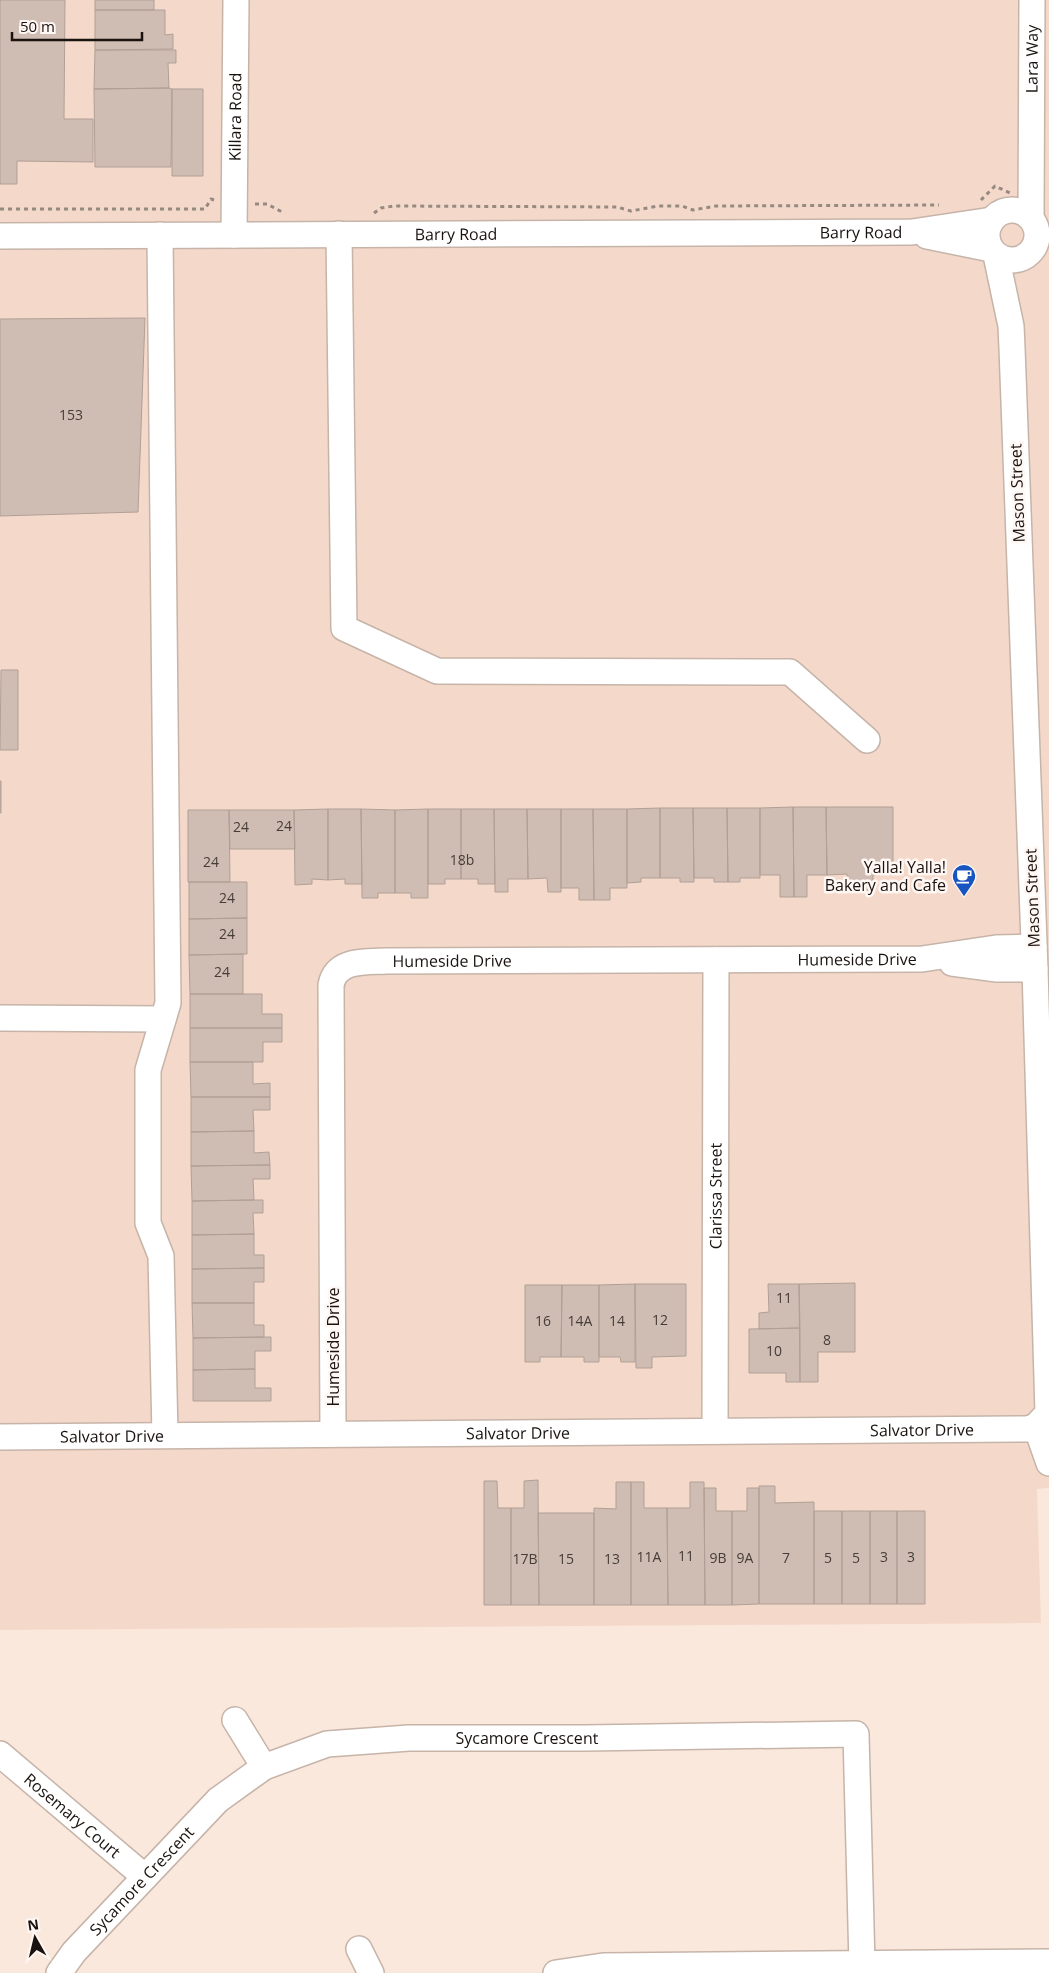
<svg xmlns="http://www.w3.org/2000/svg" width="1049" height="1973" font-family="'Open Sans',sans-serif">
  <rect width="100%" height="100%" fill="#fbe8dd"/>
  <path fill="#f4d9cb" d="M 0,0 L 1049,0 L 1049,1488 L 1037,1489 L 1041,1623 L 0,1630 Z"/>
  <path fill="#cfbdb3" stroke="#b19f95" d="M 0,0 L 65,0 L 64,119 L 93,119 L 93,162 L 17,161 L 17,184 L 0,184 Z
    M 95,0 L 154,0 L 154,10 L 95,10 Z
    M 95,10 L 165,10 L 165,35 L 173,34 L 173,49 L 95,50 Z
    M 95,50 L 176,50 L 176,63 L 168,63 L 169,88 L 94,89 Z
    M 169,88 L 172,89 L 171,167 L 95,167 L 94,89 Z
    M 172,89 L 203,89 L 203,176 L 172,176 Z
    M 145,318 L 138,512 L 0,516 L 0,319 Z
    M 1,670 L 18,670 L 18,750 L 0,750 Z
    M 0,781 L 1,781 L 1,813 L 0,813 Z
    M 793,807 L 794,897 L 780,897 L 780,875 L 760,875 L 760,808 Z
    M 793,807 L 826,807 L 827,875 L 807,875 L 807,897 L 794,897 Z
    M 826,807 L 893,807 L 893,874 L 873,875 L 873,890 L 847,890 L 847,874 L 827,875 Z
    M 660,808 L 660,878 L 641,878 L 641,882 L 627,883 L 627,809 Z
    M 660,808 L 693,808 L 694,882 L 680,882 L 680,878 L 660,878 Z
    M 693,808 L 727,808 L 728,882 L 714,882 L 714,878 L 694,878 Z
    M 727,808 L 760,808 L 760,878 L 740,878 L 740,882 L 728,882 Z
    M 328,809 L 328,880 L 312,879 L 312,884 L 295,885 L 294,810 Z
    M 328,809 L 361,809 L 362,884 L 345,884 L 345,879 L 328,880 Z
    M 361,809 L 395,810 L 395,893 L 378,893 L 378,898 L 362,898 Z
    M 428,809 L 428,898 L 411,898 L 411,893 L 395,893 L 395,810 Z
    M 428,809 L 461,809 L 461,879 L 445,879 L 445,884 L 428,884 Z
    M 461,809 L 494,809 L 495,884 L 478,884 L 478,879 L 461,879 Z
    M 494,809 L 527,809 L 528,879 L 508,879 L 508,892 L 495,892 Z
    M 527,809 L 561,809 L 561,892 L 548,892 L 547,878 L 528,879 Z
    M 561,809 L 593,809 L 594,900 L 579,900 L 579,888 L 561,888 Z
    M 593,809 L 627,809 L 627,888 L 610,888 L 610,900 L 594,900 Z
    M 188,810 L 229,810 L 230,882 L 188,882 Z
    M 229,810 L 294,810 L 295,849 L 230,849 Z
    M 189,882 L 247,882 L 247,918 L 189,919 Z
    M 247,918 L 247,954 L 189,955 L 189,919 Z
    M 243,954 L 243,994 L 190,994 L 189,955 Z
    M 190,994 L 262,994 L 262,1014 L 282,1014 L 282,1028 L 190,1028 Z
    M 190,1028 L 282,1028 L 282,1042 L 263,1042 L 263,1062 L 190,1062 Z
    M 190,1062 L 253,1062 L 253,1084 L 270,1083 L 270,1097 L 191,1097 Z
    M 191,1097 L 270,1097 L 270,1110 L 253,1110 L 254,1131 L 191,1132 Z
    M 254,1131 L 254,1153 L 269,1152 L 270,1165 L 191,1166 L 191,1132 Z
    M 270,1165 L 270,1179 L 253,1179 L 254,1200 L 192,1201 L 191,1166 Z
    M 254,1200 L 263,1200 L 263,1213 L 253,1213 L 254,1234 L 192,1235 L 192,1201 Z
    M 254,1234 L 254,1255 L 264,1255 L 264,1268 L 192,1269 L 192,1235 Z
    M 264,1268 L 264,1282 L 254,1282 L 254,1303 L 192,1303 L 192,1269 Z
    M 855,1283 L 855,1352 L 818,1352 L 818,1382 L 800,1382 L 799,1284 Z
    M 635,1284 L 686,1284 L 686,1356 L 652,1357 L 652,1368 L 636,1368 Z
    M 635,1284 L 635,1362 L 621,1362 L 620,1357 L 599,1357 L 599,1285 Z
    M 768,1284 L 799,1284 L 800,1328 L 759,1329 L 759,1313 L 769,1312 Z
    M 525,1285 L 562,1285 L 561,1357 L 540,1357 L 540,1362 L 525,1362 Z
    M 562,1285 L 599,1285 L 599,1362 L 584,1362 L 584,1357 L 561,1357 Z
    M 192,1303 L 254,1303 L 254,1325 L 264,1325 L 264,1337 L 193,1338 Z
    M 800,1328 L 800,1382 L 786,1382 L 786,1373 L 749,1373 L 749,1329 Z
    M 271,1337 L 271,1351 L 255,1351 L 255,1369 L 193,1370 L 193,1338 Z
    M 255,1369 L 255,1388 L 271,1388 L 271,1401 L 193,1401 L 193,1370 Z
    M 538,1480 L 539,1605 L 511,1605 L 511,1508 L 524,1508 L 524,1481 Z
    M 484,1481 L 497,1481 L 498,1508 L 511,1508 L 511,1605 L 484,1605 Z
    M 616,1482 L 631,1482 L 631,1605 L 594,1605 L 594,1508 L 616,1509 Z
    M 631,1482 L 644,1482 L 644,1508 L 667,1508 L 668,1605 L 631,1605 Z
    M 690,1482 L 704,1482 L 705,1605 L 668,1605 L 667,1508 L 690,1508 Z
    M 759,1486 L 775,1486 L 775,1503 L 814,1502 L 814,1604 L 759,1604 Z
    M 704,1488 L 716,1488 L 716,1511 L 732,1511 L 732,1605 L 705,1605 Z
    M 747,1488 L 759,1488 L 759,1604 L 732,1605 L 732,1511 L 747,1511 Z
    M 814,1511 L 842,1511 L 842,1604 L 814,1604 Z
    M 842,1511 L 870,1511 L 870,1604 L 842,1604 Z
    M 870,1511 L 897,1511 L 897,1604 L 870,1604 Z
    M 897,1511 L 925,1511 L 925,1604 L 897,1604 Z
    M 538,1513 L 594,1513 L 594,1605 L 539,1605 Z"/>
  <g fill="none" stroke-linecap="round" stroke-linejoin="round">
    <g stroke="#c6b4a9" stroke-width="28">
      <g id="minor">
        <circle cx="1012" cy="235" r="25"/>
        <path id="s1" d="M 1031,218 L 1032,0"/>
        <path d="M 339,234 L 344,628 L 437,671 L 790,672 L 867,740"/>
        <path d="M 160,235 L 168,1003 L 148,1070 L 148,1223 L 161,1256 L 165,1435"/>
        <path id="s2" d="M 234,235 L 236,0"/>
        <path id="s3" d="M 0,236 L 912,232 L 992,220"/>
        <path d="M 927,236 L 991,249"/>
        <path d="M 952,963 L 997,969 L 1035,969"/>
        <path d="M 0,1018 L 163,1019"/>
        <path d="M 1036,1426 L 1049,1463"/>
        <path id="s4" d="M 715,1431 L 716,960"/>
        <path id="s5" d="M 333,1434 L 331,985 C 336,959 365,962 386,961 L 922,959 L 996,948 L 1034,947"/>
        <path id="s6" d="M 0,1437 L 1027,1429 L 1036,1426 L 1048,1413 L 1035,969 L 1012,348 L 1011,326 L 996,255"/>
        <path d="M 235,1720 L 264,1767"/>
        <path id="s7" d="M 0,1754 L 145,1877"/>
        <path d="M 359,1949 L 371,1973"/>
        <path id="s8" d="M 59,1973 L 74,1952 L 218,1800 L 264,1767 L 327,1744 L 409,1738 L 585,1738 L 856,1734 L 862,1964"/>
        <path d="M 556,1973 L 603,1966 L 1049,1962"/>
      </g>
    </g>
    <path stroke="#968981" stroke-width="3" stroke-dasharray="4 4" stroke-linecap="butt" d="M 981,200 L 995,186 L 1010,193
      M 255,204 L 267,204 L 284,213
      M 0,209 L 205,209 L 211,199 L 214,200
      M 374,213 L 381,208 L 394,206 L 617,207 L 631,211 L 658,206 L 682,206 L 693,210 L 716,206 L 939,205"/>
    <use href="#minor" stroke="#fff" stroke-width="25"/>
  </g>
  <defs>
    <g id="cafe-pin" transform="scale(1.25)"><path d="M0 17L-7.5 6A9.5 9.5 0 1 1 7.5 6Z" fill="#1855c1" stroke="#fff7f3"/><path d="M-5.5-4.5H6V0H3Q3 3.5 0 3.5H-2.5Q-5.5 3.5-5.5 0ZM3-3.2v2h1.7v-2ZM-6 4.5H4V6H-6Z" fill="#fff"/></g>
  </defs>
  <g fill-rule="evenodd">
    <use href="#cafe-pin" x="964" y="876"/>
  </g>
  <g text-anchor="middle" stroke-width="5" stroke-linejoin="round" paint-order="stroke">
    <g font-size="14" fill="#463d38">
      <text x="71" y="420">153</text>
      <text x="284" y="831">24</text>
      <text x="241" y="832">24</text>
      <text x="462" y="865">18b</text>
      <text x="211" y="867">24</text>
      <text x="227" y="903">24</text>
      <text x="227" y="939">24</text>
      <text x="222" y="977">24</text>
      <text x="784" y="1303">11</text>
      <text x="660" y="1325">12</text>
      <text x="543" y="1326">16</text>
      <text x="580" y="1326">14A</text>
      <text x="617" y="1326">14</text>
      <text x="827" y="1345">8</text>
      <text x="774" y="1356">10</text>
      <text x="686" y="1561">11</text>
      <text x="649" y="1562">11A</text>
      <text x="884" y="1562">3</text>
      <text x="911" y="1562">3</text>
      <text x="718" y="1563">9B</text>
      <text x="745" y="1563">9A</text>
      <text x="786" y="1563">7</text>
      <text x="828" y="1563">5</text>
      <text x="856" y="1563">5</text>
      <text x="525" y="1564">17B</text>
      <text x="566" y="1564">15</text>
      <text x="612" y="1564">13</text>
    </g>
    <g font-size="16" fill="#19120f" stroke="#fff7f3">
      <text dy="6" stroke="none"><textPath href="#s1" startOffset="159">Lara Way</textPath></text>
      <text dy="6" stroke="none"><textPath href="#s2" startOffset="118">Killara Road</textPath></text>
      <text dy="6" stroke="none"><textPath href="#s3" startOffset="861">Barry Road</textPath></text>
      <text dy="6" stroke="none"><textPath href="#s3" startOffset="456">Barry Road</textPath></text>
      <text transform="translate(1017 493) rotate(-92)" y="6">Mason Street</text>
      <text transform="translate(1032 898) rotate(-92)" y="6">Mason Street</text>
      <text dy="6" stroke="none"><textPath href="#s5" startOffset="986">Humeside Drive</textPath></text>
      <text dy="6" stroke="none"><textPath href="#s5" startOffset="581">Humeside Drive</textPath></text>
      <text dy="6" stroke="none"><textPath href="#s4" startOffset="235">Clarissa Street</textPath></text>
      <text transform="translate(333 1347) rotate(-90)" y="6">Humeside Drive</text>
      <text dy="6" stroke="none"><textPath href="#s6" startOffset="922">Salvator Drive</textPath></text>
      <text dy="6" stroke="none"><textPath href="#s6" startOffset="518">Salvator Drive</textPath></text>
      <text dy="6" stroke="none"><textPath href="#s6" startOffset="112">Salvator Drive</textPath></text>
      <text dy="6" stroke="none"><textPath href="#s8" startOffset="559">Sycamore Crescent</textPath></text>
      <text dy="6" stroke="none"><textPath href="#s7" startOffset="95">Rosemary Court</textPath></text>
      <text dy="6" stroke="none"><textPath href="#s8" startOffset="124">Sycamore Crescent</textPath></text>
    </g>
    <g font-size="16" fill="#19120f" stroke="#fff7f3" text-anchor="end">
      <text x="946" y="873">Yalla! Yalla!<tspan x="946" dy="18">Bakery and Cafe</tspan></text>
    </g>
  </g>
  <g transform="translate(35 1938) rotate(352)" stroke="#fff7f3" stroke-width="4" paint-order="stroke">
  <path d="M0-4L9 19L0 12L-9 19Z" fill="#19120f"/>
  <text y="-8" font-size="14" font-weight="bold" text-anchor="middle" fill="#19120f">N</text>
  </g>
  <path d="M12 32v8h130v-8" fill="none" stroke="#19120f" stroke-width="2.5"/>
  <text x="20" y="32" font-size="15" fill="#19120f" stroke="#fff7f3" stroke-width="4" paint-order="stroke">50 m</text>
</svg>
